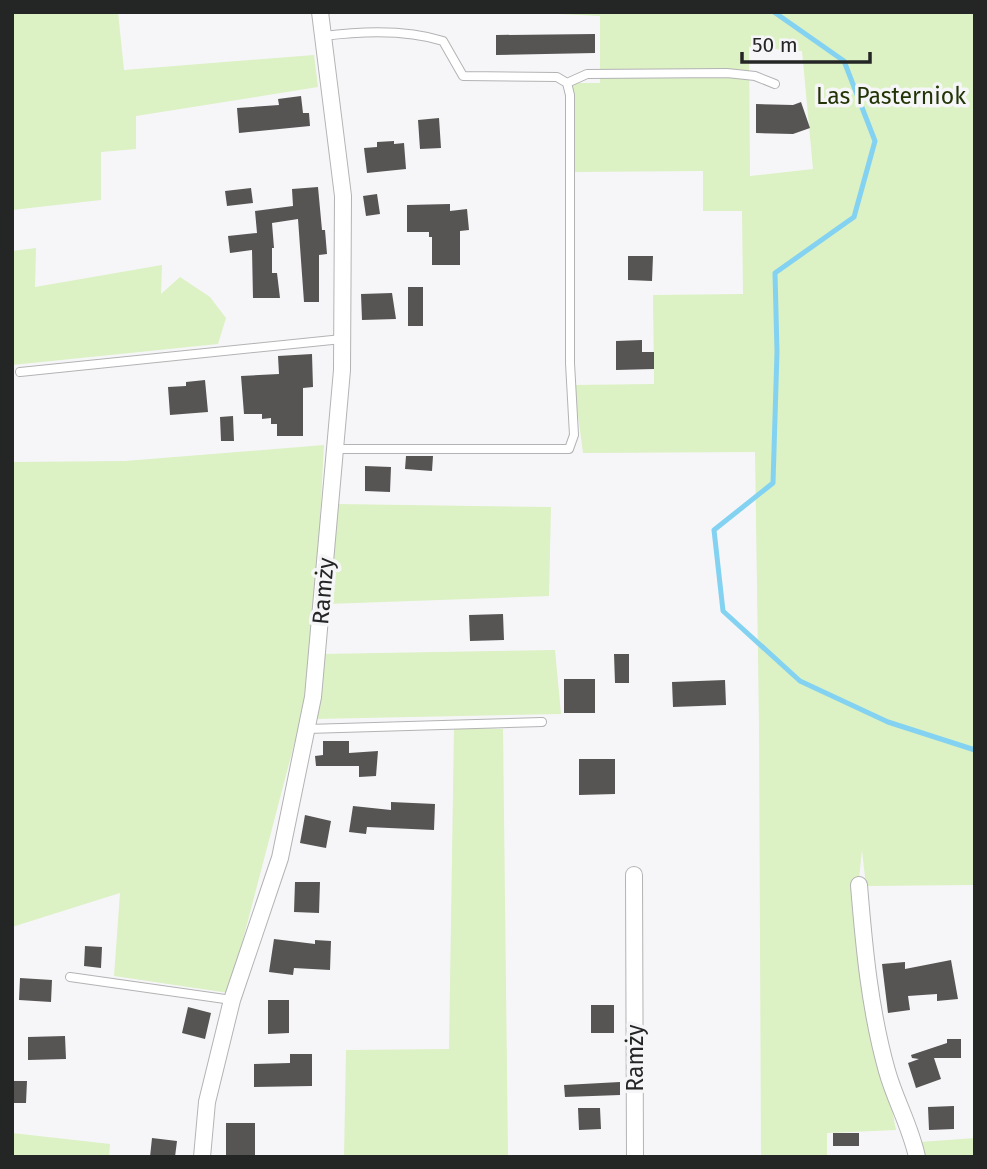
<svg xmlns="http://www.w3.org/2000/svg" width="987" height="1169" font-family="'Fira Sans',sans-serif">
  <rect width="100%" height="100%" fill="#f6f6f8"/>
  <path fill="#dcf1c4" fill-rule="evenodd" d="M 12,12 L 118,12 L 124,70 L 314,55 L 318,87 L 136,116 L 136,149 L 101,152 L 101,200 L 12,210 Z
    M 520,12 L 975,12 L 975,885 L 866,886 L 862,850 L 855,917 L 896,1130 L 827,1133 L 827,1157 L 761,1157 L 759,724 L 755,452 L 583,453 L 574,385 L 654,384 L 653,295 L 743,294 L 742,211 L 703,211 L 703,171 L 572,172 L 573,83 L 600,83 L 600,16 ZM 749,47 L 802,51 L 813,169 L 750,176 Z
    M 36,248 L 35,287 L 162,265 L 161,294 L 180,277 L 210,297 L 226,318 L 218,344 L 12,365 L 12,251 Z
    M 324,445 L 316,595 L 307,695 L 229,993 L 114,976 L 120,893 L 12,927 L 12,462 L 125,461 Z
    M 336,504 L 551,507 L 549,596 L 327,604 Z
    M 555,650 L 561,714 L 314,719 L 321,654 Z
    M 454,727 L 503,729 L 508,1157 L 344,1157 L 346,1050 L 449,1049 Z
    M 12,1133 L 110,1144 L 109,1157 L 12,1157 Z
    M 975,1138 L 975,1157 L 924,1157 L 920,1142 Z"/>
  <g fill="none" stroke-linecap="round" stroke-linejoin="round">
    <path stroke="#84d2f1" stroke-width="5" d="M 774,12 L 844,61 L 875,141 L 854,217 L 775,273 L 777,352 L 773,483 L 714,530 L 723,611 L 800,681 L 888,722 L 975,750"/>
  </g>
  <path fill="#575554" d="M 595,34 L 595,53 L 496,55 L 496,35 Z
    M 301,96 L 303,113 L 309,113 L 310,126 L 239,133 L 237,108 L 279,105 L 278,99 Z
    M 801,102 L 810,128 L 793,134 L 756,133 L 756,104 L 793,105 Z
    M 439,118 L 441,148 L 420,149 L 418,120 Z
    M 394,141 L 394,144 L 404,143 L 406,169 L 367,173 L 364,148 L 377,147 L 377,142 Z
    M 318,187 L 322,230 L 325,230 L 327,254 L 319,255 L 319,302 L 304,302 L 298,219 L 272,223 L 274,248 L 272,248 L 272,273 L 277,273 L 280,298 L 253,298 L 252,250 L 230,253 L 228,236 L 257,233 L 255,211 L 293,206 L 292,189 Z
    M 251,188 L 253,203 L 227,206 L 225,191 Z
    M 377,194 L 380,214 L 366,216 L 363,196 Z
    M 450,204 L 450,211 L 467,209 L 469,230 L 460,231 L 460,265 L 432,265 L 432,237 L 429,237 L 429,232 L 407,232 L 407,205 Z
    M 628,256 L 653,256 L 652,281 L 628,280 Z
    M 408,287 L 423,287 L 423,326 L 408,326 Z
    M 392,293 L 396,319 L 362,320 L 361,294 Z
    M 642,340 L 642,352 L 654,352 L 654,369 L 616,370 L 616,341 Z
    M 312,354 L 313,387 L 303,388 L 303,436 L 277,436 L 277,424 L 271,424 L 271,418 L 262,419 L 262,414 L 244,414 L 241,376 L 279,374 L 278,356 Z
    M 205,380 L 208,412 L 170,415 L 168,387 L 186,386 L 186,382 Z
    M 233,416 L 234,441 L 221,441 L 220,417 Z
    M 406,456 L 433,456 L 432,471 L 405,469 Z
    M 365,466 L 391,467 L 390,492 L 365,491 Z
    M 503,614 L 504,640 L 470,641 L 469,615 Z
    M 614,654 L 629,654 L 629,683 L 615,683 Z
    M 564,679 L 595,679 L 595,713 L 564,713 Z
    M 725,680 L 726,705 L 673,707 L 672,682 Z
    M 323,741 L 349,741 L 349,753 L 378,751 L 376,776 L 359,777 L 359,766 L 316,766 L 315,756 L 323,755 Z
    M 579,759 L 615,759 L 615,794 L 579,795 Z
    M 391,802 L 435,804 L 434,830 L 367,827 L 366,834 L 349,832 L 353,806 L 391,810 Z
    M 305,815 L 331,821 L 326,848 L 300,843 Z
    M 295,882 L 320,882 L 319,913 L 294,912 Z
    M 274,939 L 315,944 L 315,940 L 331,941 L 330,970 L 294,968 L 293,975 L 269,972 Z
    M 85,946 L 102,947 L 101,968 L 84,966 Z
    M 951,960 L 958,999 L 937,1001 L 937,994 L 908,996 L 910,1010 L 888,1013 L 882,964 L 905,962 L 905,969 Z
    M 20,978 L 52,980 L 51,1002 L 19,1000 Z
    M 268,1000 L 289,1000 L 289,1033 L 268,1034 Z
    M 591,1005 L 614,1005 L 614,1033 L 591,1033 Z
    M 188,1007 L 211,1013 L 205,1039 L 182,1033 Z
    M 65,1036 L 66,1059 L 28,1060 L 28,1037 Z
    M 947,1039 L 961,1039 L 961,1058 L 934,1058 L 941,1079 L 916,1088 L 908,1063 L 919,1059 L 912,1058 L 911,1055 L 947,1043 Z
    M 290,1054 L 312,1054 L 312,1086 L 254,1087 L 254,1064 L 290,1063 Z
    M 12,1081 L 27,1081 L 26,1103 L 12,1103 Z
    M 620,1082 L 620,1095 L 565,1097 L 564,1085 Z
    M 954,1106 L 954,1129 L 929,1130 L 928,1107 Z
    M 578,1108 L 600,1108 L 601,1129 L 579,1130 Z
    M 226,1123 L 255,1123 L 255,1157 L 226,1157 Z
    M 833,1133 L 859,1133 L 859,1146 L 833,1146 Z
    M 152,1138 L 177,1141 L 175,1157 L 150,1157 Z"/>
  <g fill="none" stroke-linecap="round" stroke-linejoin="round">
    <g stroke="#b3b3b5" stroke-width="10">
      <path id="lane" d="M 323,36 C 362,31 406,29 443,41 L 463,76 L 557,77 L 567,83 L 570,95 L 570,363 L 574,435 L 569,449 L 335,449
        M 567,83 L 587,74 L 727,73 L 755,76 L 775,84
        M 20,372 L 342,339
        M 307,729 L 542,722
        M 70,977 L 232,1000"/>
    </g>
    <g stroke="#b3b3b5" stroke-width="18">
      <path id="street" d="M 634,875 L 635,1157
        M 859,885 C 864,947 870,1011 887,1071 C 895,1100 910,1125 917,1157
        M 202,1157 L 207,1102 L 232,1000 L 280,858 L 313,697 L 342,370 L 343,196 L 320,12"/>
    </g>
    <use href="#lane" stroke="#fff" stroke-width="8"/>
    <use href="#street" stroke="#fff" stroke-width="16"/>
  </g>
  <g text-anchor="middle" stroke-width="7" stroke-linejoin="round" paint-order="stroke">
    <g font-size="23" fill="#233406" stroke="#f6f6f8">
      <text x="891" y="104">Las Pasterniok</text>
    </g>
    <g font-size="23" fill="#242525" stroke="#f6f6f8">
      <text transform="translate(323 591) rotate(-85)" y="8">Ramży</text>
      <text transform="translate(635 1058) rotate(-90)" y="8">Ramży</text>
    </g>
  </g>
  <rect width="987" height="1169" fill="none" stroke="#242525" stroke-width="28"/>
  <path d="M742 52v10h128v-10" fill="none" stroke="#242525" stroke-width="3.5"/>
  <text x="752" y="52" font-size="21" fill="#242525" stroke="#f6f6f8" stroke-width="5" paint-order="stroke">50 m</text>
</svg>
